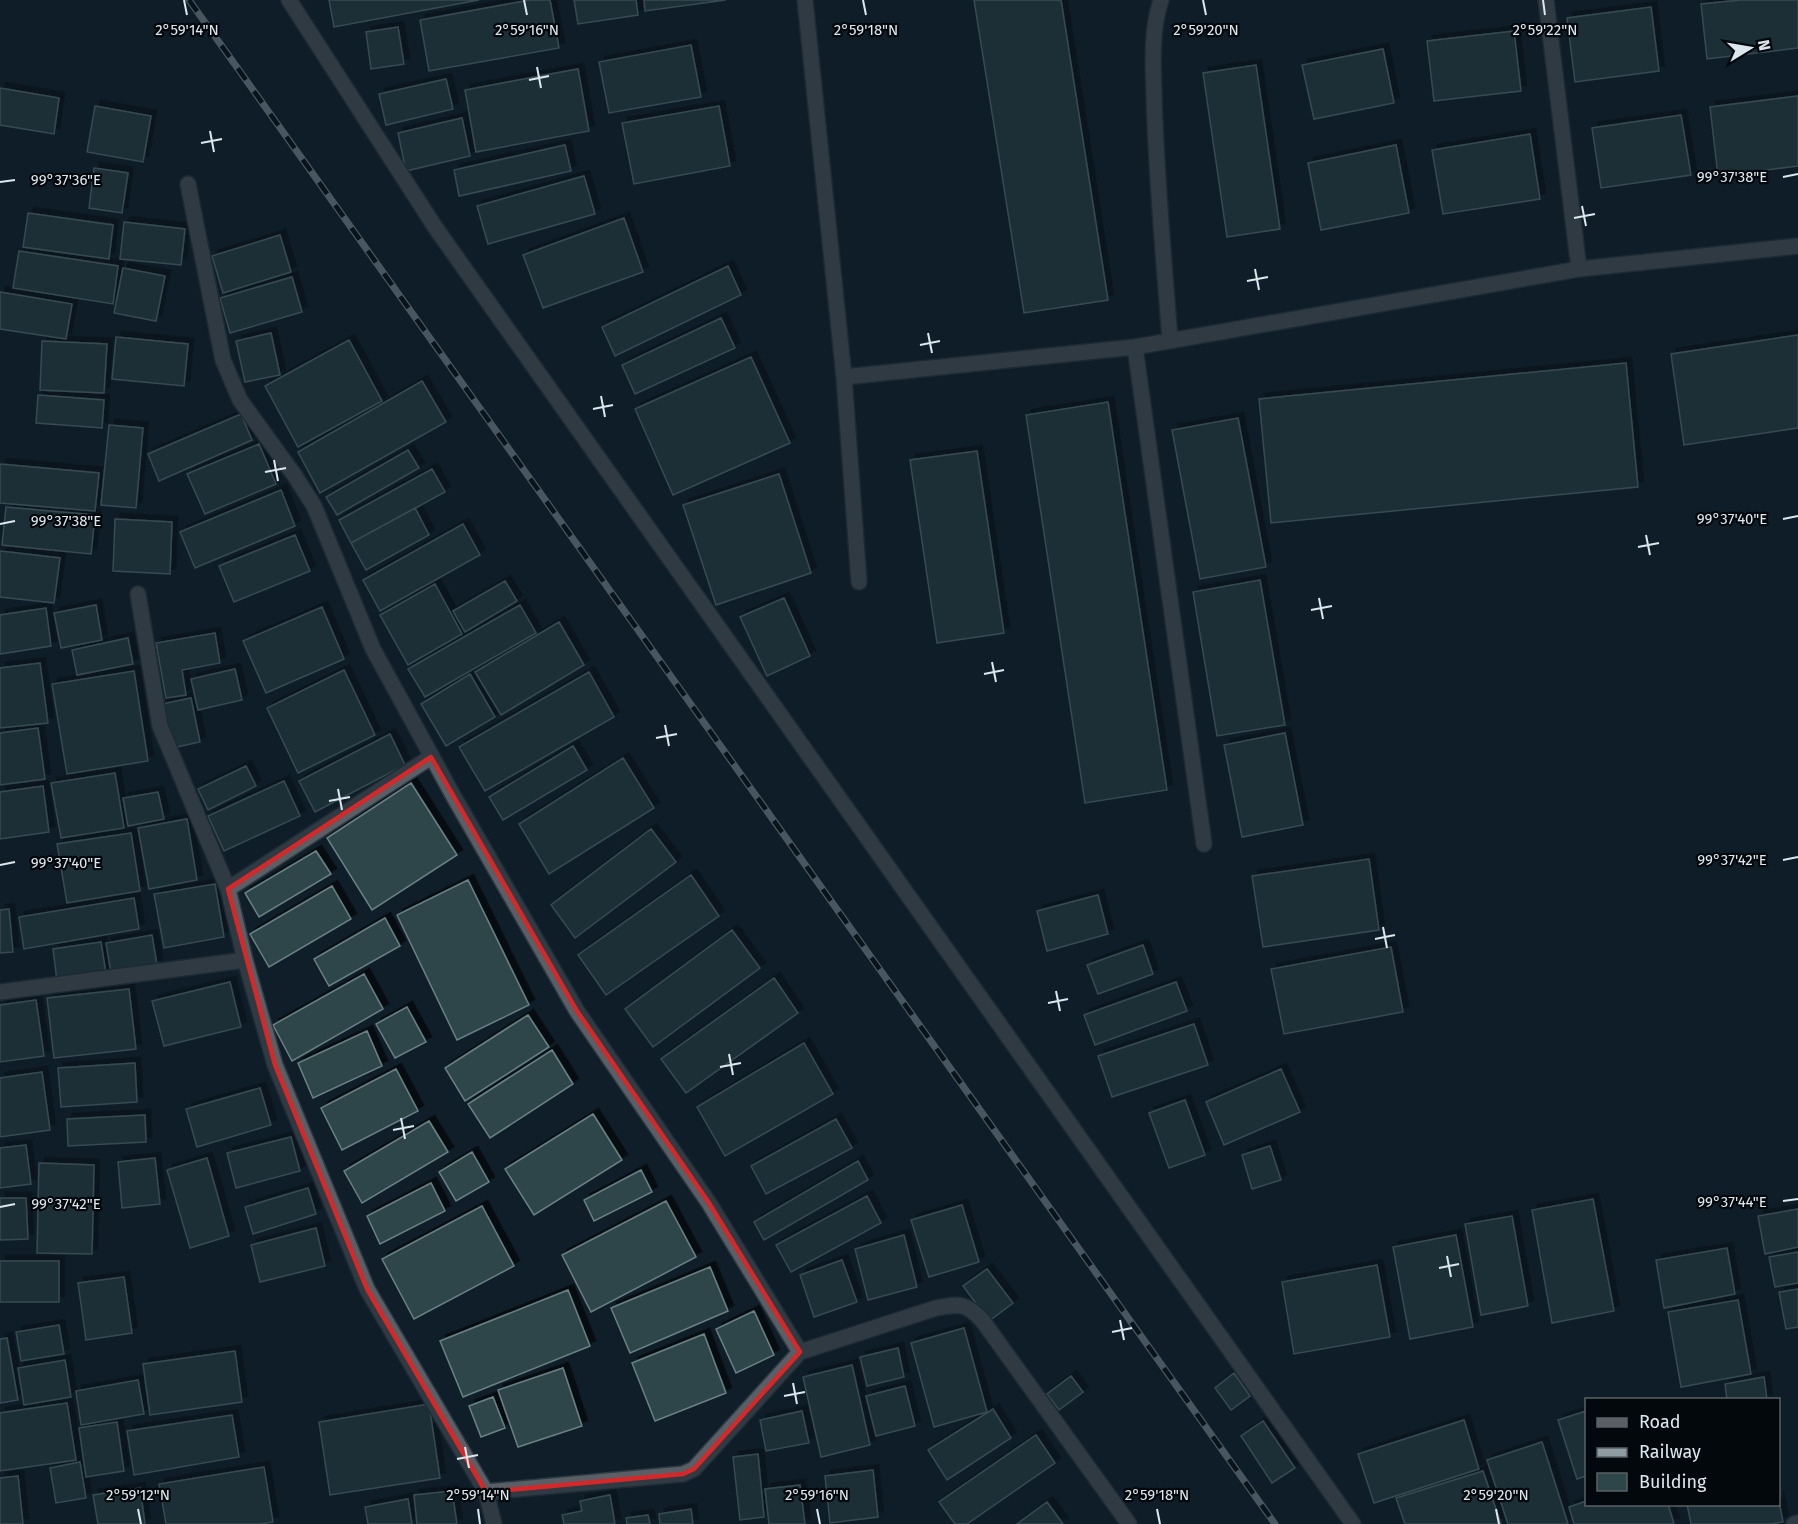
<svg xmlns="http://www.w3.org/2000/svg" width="1798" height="1524" font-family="'Fira Sans',sans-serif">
  <defs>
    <filter id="shadow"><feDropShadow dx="5.5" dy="-5.5" stdDeviation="0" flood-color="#0009"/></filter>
  </defs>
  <rect width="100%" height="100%" fill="#0f1e28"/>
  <path fill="#2e4549" stroke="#698185" stroke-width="1.5" filter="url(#shadow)" d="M 329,0 L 479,0 L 334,27 Z
    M 530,0 L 550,0 L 559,48 L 429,71 L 420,20 Z
    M 574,0 L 636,0 L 638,15 L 578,24 Z
    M 644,0 L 726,0 L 645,11 Z
    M 974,0 L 1061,0 L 1108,300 L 1024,313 Z
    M 1741,0 L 1798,0 L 1798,48 L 1707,59 L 1701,4 Z
    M 1651,7 L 1659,71 L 1575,82 L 1567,18 Z
    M 398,27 L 404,64 L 371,69 L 366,32 Z
    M 1514,31 L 1521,91 L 1434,101 L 1427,41 Z
    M 691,45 L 701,97 L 609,113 L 599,62 Z
    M 1383,49 L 1394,103 L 1314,119 L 1302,65 Z
    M 1256,65 L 1280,229 L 1227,237 L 1203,73 Z
    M 578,69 L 589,131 L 476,152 L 465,90 Z
    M 446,79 L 453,109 L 386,125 L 379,94 Z
    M 0,88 L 59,98 L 54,134 L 0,125 Z
    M 1798,96 L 1798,166 L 1718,176 L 1710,107 Z
    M 95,106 L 151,116 L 143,162 L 87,152 Z
    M 719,106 L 730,166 L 634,184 L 622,123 Z
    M 1681,115 L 1691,175 L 1601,188 L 1592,128 Z
    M 462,118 L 470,156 L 406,171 L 398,133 Z
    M 1530,134 L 1540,199 L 1443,214 L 1432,150 Z
    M 565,145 L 571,171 L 459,196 L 454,170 Z
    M 1396,145 L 1409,213 L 1321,230 L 1308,163 Z
    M 94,168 L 128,173 L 122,213 L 89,208 Z
    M 584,176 L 595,214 L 488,244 L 477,206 Z
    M 28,213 L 113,225 L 109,259 L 23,247 Z
    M 624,218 L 643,272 L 543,308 L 523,255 Z
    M 124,222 L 185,229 L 181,265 L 120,259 Z
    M 280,235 L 291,272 L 223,293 L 212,256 Z
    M 19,251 L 118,266 L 113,304 L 13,288 Z
    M 728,266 L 741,295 L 615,356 L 602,327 Z
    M 123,268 L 165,276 L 156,321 L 114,313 Z
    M 292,277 L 302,312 L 230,333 L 220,298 Z
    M 0,292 L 72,304 L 66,339 L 0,329 Z
    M 721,318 L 735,348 L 635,394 L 622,365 Z
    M 271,333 L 280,375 L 245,382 L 236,341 Z
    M 1798,335 L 1798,428 L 1684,445 L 1671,354 Z
    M 116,337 L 188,344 L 184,386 L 112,379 Z
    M 349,340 L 382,401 L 298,447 L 265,386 Z
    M 42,341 L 107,344 L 104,393 L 40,390 Z
    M 751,357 L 790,443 L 673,495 L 635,409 Z
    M 1626,363 L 1638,487 L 1271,523 L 1259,399 Z
    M 422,381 L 446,422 L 320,493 L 298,452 Z
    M 38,395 L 104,400 L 102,428 L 36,423 Z
    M 1108,402 L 1167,790 L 1085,803 L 1026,415 Z
    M 241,414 L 252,440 L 159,481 L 148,454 Z
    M 1238,418 L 1266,567 L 1200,579 L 1172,430 Z
    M 109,425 L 143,428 L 136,508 L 101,505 Z
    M 259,444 L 276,484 L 205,514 L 187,474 Z
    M 408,450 L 419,468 L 337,515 L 326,497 Z
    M 977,451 L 1004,633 L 937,643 L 910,460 Z
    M 0,464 L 99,473 L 95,511 L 0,503 Z
    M 432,469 L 445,492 L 351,543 L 339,520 Z
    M 779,474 L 811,573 L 716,605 L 683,505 Z
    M 281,490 L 295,526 L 195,568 L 180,532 Z
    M 6,507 L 95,515 L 91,554 L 2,545 Z
    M 415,508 L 429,535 L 366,570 L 351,543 Z
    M 115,519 L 172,522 L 170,574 L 113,571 Z
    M 463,524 L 480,555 L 380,611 L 363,580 Z
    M 295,535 L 310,571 L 234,602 L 219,566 Z
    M 0,551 L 60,558 L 54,603 L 0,597 Z
    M 1260,580 L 1285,725 L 1217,736 L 1193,592 Z
    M 505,581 L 517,601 L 465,632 L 453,611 Z
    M 435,584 L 462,634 L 408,665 L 380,615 Z
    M 784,598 L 810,656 L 767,676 L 740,617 Z
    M 96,605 L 102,640 L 61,648 L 54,613 Z
    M 520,605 L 536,633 L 425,697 L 408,669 Z
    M 322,607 L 344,659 L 266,693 L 243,641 Z
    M 46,608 L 51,646 L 0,654 L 0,615 Z
    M 559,622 L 584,665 L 501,715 L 475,672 Z
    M 215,633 L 220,663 L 182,670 L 186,695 L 166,698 L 156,643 Z
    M 128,638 L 133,664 L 77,675 L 72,650 Z
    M 40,663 L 48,723 L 0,728 L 0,668 Z
    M 235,669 L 242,700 L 198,710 L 191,679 Z
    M 344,670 L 375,735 L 298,773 L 267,708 Z
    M 134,671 L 148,761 L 67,774 L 52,684 Z
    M 589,672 L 614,717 L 485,791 L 459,747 Z
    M 470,674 L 495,717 L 446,746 L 421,704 Z
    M 191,698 L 200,742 L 172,748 L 162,704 Z
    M 38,728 L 45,779 L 0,785 L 0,733 Z
    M 1285,733 L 1303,825 L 1242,837 L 1224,745 Z
    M 390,734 L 405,765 L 315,812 L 299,781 Z
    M 573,746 L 587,770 L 503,820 L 489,797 Z
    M 623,758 L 654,808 L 549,874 L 519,824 Z
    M 246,766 L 256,786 L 208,810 L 198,789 Z
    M 115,773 L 124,828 L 61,838 L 51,783 Z
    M 284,781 L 300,816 L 224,851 L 208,816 Z
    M 411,783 L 457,855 L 372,910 L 327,838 Z
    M 43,786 L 49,832 L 0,839 L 0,792 Z
    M 158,792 L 164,819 L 128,826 L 123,798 Z
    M 187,819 L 197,880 L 149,889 L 138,828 Z
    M 651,829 L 676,862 L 575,938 L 551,905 Z
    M 131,833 L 140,891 L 67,903 L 57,844 Z
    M 316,851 L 331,874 L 259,917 L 245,893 Z
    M 1369,859 L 1379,930 L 1263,947 L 1252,876 Z
    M 691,875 L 719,916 L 606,995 L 578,955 Z
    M 468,880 L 529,1005 L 457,1040 L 397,915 Z
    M 215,884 L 224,937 L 164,948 L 154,894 Z
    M 332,886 L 351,919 L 269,967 L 250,934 Z
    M 1098,895 L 1108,934 L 1047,951 L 1037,911 Z
    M 134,898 L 139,929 L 24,949 L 19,917 Z
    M 9,909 L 13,952 L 0,953 L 0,910 Z
    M 385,918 L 400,946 L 329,986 L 314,959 Z
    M 732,930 L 760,968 L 653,1047 L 625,1009 Z
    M 152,935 L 157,965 L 111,973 L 106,943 Z
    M 101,942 L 106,974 L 57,981 L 53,949 Z
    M 1143,945 L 1153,974 L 1098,994 L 1087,965 Z
    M 1391,947 L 1403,1012 L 1284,1034 L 1271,969 Z
    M 364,974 L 383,1009 L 292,1061 L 273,1025 Z
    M 774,978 L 798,1013 L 686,1093 L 661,1059 Z
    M 230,982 L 241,1027 L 164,1046 L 152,1001 Z
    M 1176,982 L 1187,1011 L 1095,1045 L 1084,1015 Z
    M 129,989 L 136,1049 L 54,1058 L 47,998 Z
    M 36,1000 L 44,1056 L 0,1062 L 0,1005 Z
    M 407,1007 L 426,1042 L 395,1058 L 376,1024 Z
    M 528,1015 L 549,1047 L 465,1101 L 445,1068 Z
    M 1194,1024 L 1208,1065 L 1112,1097 L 1098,1056 Z
    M 367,1031 L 382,1066 L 313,1098 L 298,1063 Z
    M 804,1043 L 833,1094 L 725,1156 L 697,1107 Z
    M 552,1050 L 573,1084 L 490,1138 L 468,1104 Z
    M 135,1063 L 137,1102 L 61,1107 L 58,1068 Z
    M 396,1069 L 418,1111 L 342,1150 L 321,1108 Z
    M 1281,1069 L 1300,1112 L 1224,1145 L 1206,1102 Z
    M 42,1072 L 50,1130 L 0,1137 L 0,1078 Z
    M 260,1088 L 271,1125 L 197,1147 L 186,1109 Z
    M 1185,1100 L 1205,1155 L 1169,1168 L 1149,1113 Z
    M 593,1114 L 622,1160 L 534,1215 L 505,1169 Z
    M 145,1115 L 146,1142 L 68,1146 L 67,1119 Z
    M 836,1119 L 852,1148 L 766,1194 L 751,1166 Z
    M 429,1121 L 448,1152 L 362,1203 L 344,1171 Z
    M 291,1137 L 300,1171 L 236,1188 L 227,1153 Z
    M 26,1145 L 31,1184 L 0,1188 L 0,1148 Z
    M 1270,1146 L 1281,1180 L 1252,1189 L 1242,1155 Z
    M 472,1152 L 489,1182 L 456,1201 L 439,1172 Z
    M 155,1158 L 160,1204 L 122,1208 L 118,1162 Z
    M 207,1158 L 229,1236 L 190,1248 L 167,1170 Z
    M 858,1161 L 868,1180 L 764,1240 L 754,1222 Z
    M 39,1163 L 94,1165 L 92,1254 L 37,1253 Z
    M 641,1170 L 652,1192 L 594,1221 L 584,1200 Z
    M 431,1183 L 445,1211 L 380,1244 L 367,1216 Z
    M 308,1188 L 316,1214 L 253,1234 L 245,1207 Z
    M 867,1196 L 881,1223 L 791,1272 L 776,1245 Z
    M 0,1198 L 26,1198 L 28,1239 L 0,1240 Z
    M 1593,1199 L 1614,1311 L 1552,1323 L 1532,1210 Z
    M 666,1201 L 696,1257 L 591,1312 L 562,1255 Z
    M 962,1205 L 979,1262 L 929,1277 L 911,1220 Z
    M 482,1206 L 514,1266 L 414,1319 L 382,1259 Z
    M 1798,1209 L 1798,1247 L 1765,1254 L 1758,1216 Z
    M 1512,1216 L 1528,1306 L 1481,1315 L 1465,1224 Z
    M 316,1228 L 325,1266 L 260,1282 L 251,1245 Z
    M 904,1235 L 917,1287 L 868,1300 L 855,1249 Z
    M 1456,1235 L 1473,1327 L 1410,1339 L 1393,1247 Z
    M 1727,1248 L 1735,1294 L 1664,1308 L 1656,1260 Z
    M 1798,1252 L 1798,1283 L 1775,1287 L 1769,1257 Z
    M 842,1260 L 857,1302 L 814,1317 L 800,1275 Z
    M 0,1261 L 59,1261 L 59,1302 L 0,1302 Z
    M 1377,1265 L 1390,1337 L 1294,1354 L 1282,1282 Z
    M 710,1267 L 728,1311 L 630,1353 L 611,1308 Z
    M 987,1269 L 1013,1303 L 989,1321 L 963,1286 Z
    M 124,1277 L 132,1333 L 86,1340 L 78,1283 Z
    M 1798,1289 L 1798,1327 L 1786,1329 L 1779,1292 Z
    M 568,1290 L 590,1346 L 463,1397 L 440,1341 Z
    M 1738,1300 L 1751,1374 L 1681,1387 L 1668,1312 Z
    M 754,1311 L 774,1355 L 736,1373 L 716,1329 Z
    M 59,1325 L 64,1354 L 21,1361 L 16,1332 Z
    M 964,1328 L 987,1412 L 934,1427 L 911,1343 Z
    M 704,1334 L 726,1393 L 655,1421 L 632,1363 Z
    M 7,1338 L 18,1400 L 0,1403 L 0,1339 Z
    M 898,1348 L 904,1377 L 867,1386 L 860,1357 Z
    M 235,1351 L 242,1402 L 150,1415 L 143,1364 Z
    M 65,1360 L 71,1397 L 24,1405 L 18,1368 Z
    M 852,1365 L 870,1445 L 821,1457 L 803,1377 Z
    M 563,1368 L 582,1426 L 518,1447 L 498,1390 Z
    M 1234,1373 L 1250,1396 L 1231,1410 L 1215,1388 Z
    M 1071,1376 L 1083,1392 L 1059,1410 L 1047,1394 Z
    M 1764,1377 L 1767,1400 L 1727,1400 L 1725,1384 Z
    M 138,1380 L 144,1414 L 81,1425 L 76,1391 Z
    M 905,1386 L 915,1426 L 876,1436 L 866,1396 Z
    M 493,1397 L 505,1428 L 481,1437 L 469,1406 Z
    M 67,1403 L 76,1460 L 0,1471 L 0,1413 Z
    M 429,1404 L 440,1478 L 330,1495 L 319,1422 Z
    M 993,1409 L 1011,1438 L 947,1480 L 928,1450 Z
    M 802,1411 L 809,1443 L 766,1451 L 760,1420 Z
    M 1586,1411 L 1586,1476 L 1577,1479 L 1558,1420 Z
    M 232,1415 L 239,1457 L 134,1475 L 127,1431 Z
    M 1464,1420 L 1479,1469 L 1374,1503 L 1358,1454 Z
    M 1263,1421 L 1295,1468 L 1272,1483 L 1241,1436 Z
    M 117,1422 L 124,1471 L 86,1477 L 79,1428 Z
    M 1036,1435 L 1055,1463 L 967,1524 L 955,1524 L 939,1502 Z
    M 1542,1442 L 1568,1524 L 1508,1524 L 1487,1460 Z
    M 758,1454 L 764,1517 L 740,1520 L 733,1457 Z
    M 80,1462 L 86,1498 L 56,1503 L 50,1468 Z
    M 264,1467 L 273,1522 L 261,1524 L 166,1524 L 159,1484 Z
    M 873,1470 L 878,1517 L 830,1523 L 825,1476 Z
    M 1483,1471 L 1501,1524 L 1405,1524 L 1396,1498 Z
    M 18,1476 L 23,1524 L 0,1524 L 0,1478 Z
    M 800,1485 L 805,1524 L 769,1524 L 765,1489 Z
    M 140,1488 L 145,1524 L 98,1524 L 93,1495 Z
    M 452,1491 L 457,1524 L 417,1524 L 414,1495 Z
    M 610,1495 L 615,1524 L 564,1524 L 562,1515 L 582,1511 L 580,1501 Z
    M 1778,1497 L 1783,1522 L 1770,1524 L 1691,1524 L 1687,1504 L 1778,1504 Z
    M 408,1499 L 412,1524 L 368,1524 L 365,1507 Z
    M 1586,1501 L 1586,1504 L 1668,1504 L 1674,1524 L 1574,1524 L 1569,1507 Z
    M 1047,1502 L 1063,1524 L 1017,1524 Z
    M 691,1509 L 693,1524 L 660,1524 L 659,1514 Z
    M 648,1515 L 650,1524 L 627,1524 L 626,1518 Z"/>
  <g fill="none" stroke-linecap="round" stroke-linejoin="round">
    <g stroke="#2c3a44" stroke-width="18">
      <path id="minor" d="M 289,0 L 435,227 L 1353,1524
        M 805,0 L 844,377 L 859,582
        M 1161,0 C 1151,30 1153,63 1154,95 C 1156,177 1164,259 1170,340
        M 1546,0 L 1579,269
        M 188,184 L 223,360 L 240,400 L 295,476 L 314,506 L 373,649 L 454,797 L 577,1011 L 709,1203 L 800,1352
        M 1135,347 L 1204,844
        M 844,377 L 1135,347 L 1579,269 L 1798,246
        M 138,594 L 160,726 L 228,889 L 245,960 L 275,1065 L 367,1289 L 486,1492 L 494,1524
        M 228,889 L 431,757
        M 0,992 L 245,960
        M 486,1492 L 683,1474 L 694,1469 L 800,1352 L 936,1308 C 959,1304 965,1302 982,1320 L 1129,1524
        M 1794,1524 L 1798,1523"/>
    </g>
    <use href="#minor" stroke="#5a5e65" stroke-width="15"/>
    <g stroke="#8e9ba2" stroke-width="7">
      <path id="rail" d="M 189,0 L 1275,1524"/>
    </g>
    <use href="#rail" stroke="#03080c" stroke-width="4.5" stroke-dasharray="14" stroke-linecap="butt"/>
  </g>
  <path d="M0 0H1798V1524H0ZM 431,757 L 577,1011 L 709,1203 L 800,1352 L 694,1469 L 683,1474 L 486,1492 L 367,1289 L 275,1065 L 228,889 Z" fill="#0f1e28" fill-opacity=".55" fill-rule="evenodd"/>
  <path fill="none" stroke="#d62828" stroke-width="4.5" stroke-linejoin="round" d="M 431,757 L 577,1011 L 709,1203 L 800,1352 L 694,1469 L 683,1474 L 486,1492 L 367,1289 L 275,1065 L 228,889 Z"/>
  <path fill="none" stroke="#dde8ee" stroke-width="2" d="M 184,0 L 187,15M 524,0 L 527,15M 863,0 L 866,15M 1203,0 L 1206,15M 1543,0 L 1545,15M 537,67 L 541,88M 529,80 L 549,76M 210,131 L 214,152M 201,143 L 222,139M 1783,177 L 1798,174M 0,182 L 15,180M 1582,206 L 1586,226M 1574,218 L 1595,214M 1255,269 L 1259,290M 1247,281 L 1268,277M 928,333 L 932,353M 920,345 L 940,341M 601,396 L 605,417M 593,409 L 613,405M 274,460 L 278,481M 265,472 L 286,468M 1783,519 L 1798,516M 0,524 L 15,521M 1646,535 L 1650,555M 1638,547 L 1659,543M 1319,598 L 1323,619M 1311,610 L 1332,606M 992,662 L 996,682M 984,674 L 1004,670M 665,725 L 669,746M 656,738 L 677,734M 338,789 L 342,810M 329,801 L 350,797M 1783,860 L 1798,857M 0,865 L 15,862M 1383,927 L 1387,948M 1375,939 L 1395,935M 1056,991 L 1060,1011M 1048,1003 L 1068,999M 729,1054 L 733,1075M 720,1067 L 741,1063M 401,1118 L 405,1139M 393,1130 L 414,1126M 1783,1201 L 1798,1199M 0,1207 L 15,1204M 1447,1256 L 1451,1277M 1439,1268 L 1459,1264M 1120,1320 L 1124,1340M 1112,1332 L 1132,1328M 793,1383 L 797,1404M 784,1396 L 805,1392M 465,1447 L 469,1468M 457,1459 L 478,1455M 138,1509 L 141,1524M 478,1509 L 480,1524M 817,1509 L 820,1524M 1157,1509 L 1160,1524M 1496,1509 L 1499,1524"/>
  <g font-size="15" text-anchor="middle" fill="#dde8ee" stroke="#03080c" stroke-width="4.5" stroke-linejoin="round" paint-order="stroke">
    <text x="187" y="35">2°59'14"N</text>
    <text x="527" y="35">2°59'16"N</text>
    <text x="866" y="35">2°59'18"N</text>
    <text x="1206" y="35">2°59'20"N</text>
    <text x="1545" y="35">2°59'22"N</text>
    <text x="1732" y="182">99°37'38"E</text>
    <text x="66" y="185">99°37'36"E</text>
    <text x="1732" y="524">99°37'40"E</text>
    <text x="66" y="526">99°37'38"E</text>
    <text x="1732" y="865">99°37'42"E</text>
    <text x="66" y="868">99°37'40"E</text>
    <text x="1732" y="1207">99°37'44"E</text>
    <text x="66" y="1209">99°37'42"E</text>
    <text x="138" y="1500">2°59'12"N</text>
    <text x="478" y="1500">2°59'14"N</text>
    <text x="817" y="1500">2°59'16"N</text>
    <text x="1157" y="1500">2°59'18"N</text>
    <text x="1496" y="1500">2°59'20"N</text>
  </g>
  <rect x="1585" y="1398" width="195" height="108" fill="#03080c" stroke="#5a6266" stroke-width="1.5"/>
  <rect x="1597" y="1418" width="30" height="9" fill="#5a5e65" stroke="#5a6266" stroke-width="1.5"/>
  <text x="1639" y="1428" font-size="18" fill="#dde8ee">Road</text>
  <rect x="1597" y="1448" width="30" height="9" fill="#8e9ba2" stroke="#5a6266" stroke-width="1.5"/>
  <text x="1639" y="1458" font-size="18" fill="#dde8ee">Railway</text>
  <rect x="1597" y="1473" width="30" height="18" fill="#2e4549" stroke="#5a6266" stroke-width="1.5"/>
  <text x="1639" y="1488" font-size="18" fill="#dde8ee">Building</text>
  <g transform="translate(1750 48) rotate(79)" stroke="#03080c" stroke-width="4.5" paint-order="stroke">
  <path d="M0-4.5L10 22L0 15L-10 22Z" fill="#dde8ee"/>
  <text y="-9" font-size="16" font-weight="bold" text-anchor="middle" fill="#dde8ee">N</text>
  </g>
</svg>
